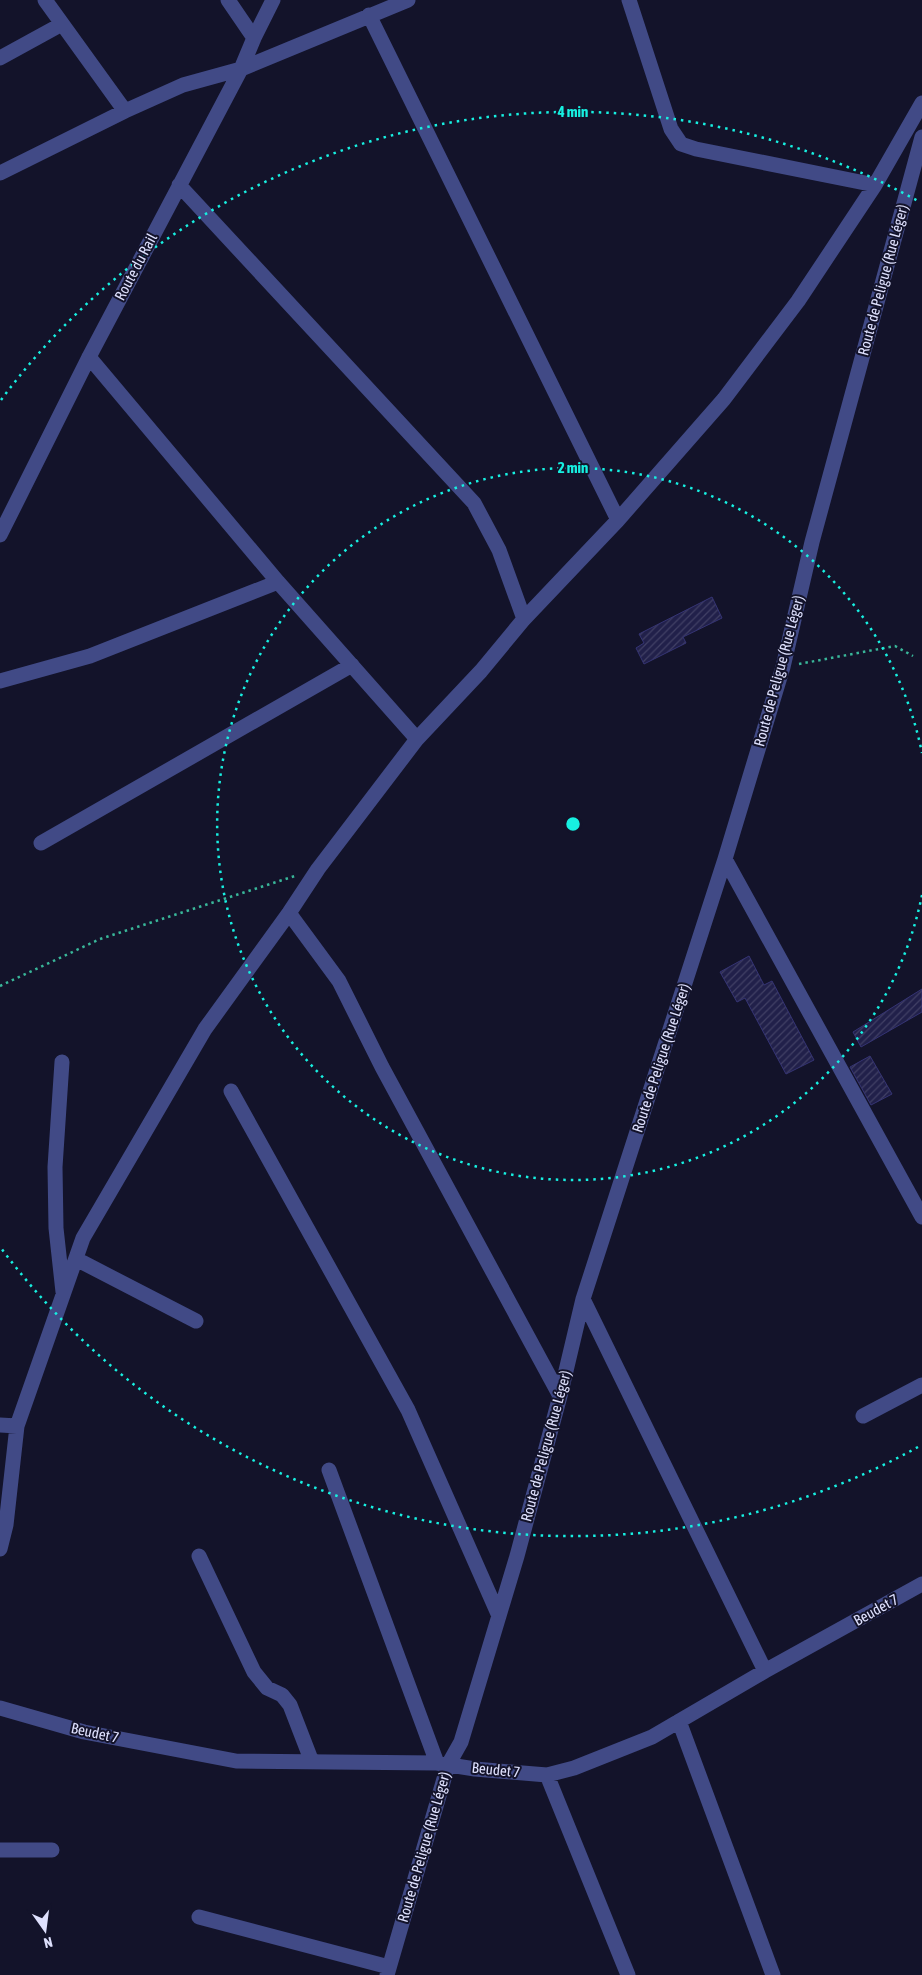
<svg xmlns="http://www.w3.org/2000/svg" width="922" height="1975" font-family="'Asap Condensed',sans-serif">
  <defs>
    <pattern id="building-hatch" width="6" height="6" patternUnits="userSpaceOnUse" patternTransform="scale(1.25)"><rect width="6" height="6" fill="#21204a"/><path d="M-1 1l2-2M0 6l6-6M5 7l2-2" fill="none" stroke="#414065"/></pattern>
  </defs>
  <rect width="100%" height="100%" fill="#13132a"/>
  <path fill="url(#building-hatch)" stroke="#353474" d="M 712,597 L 722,618 L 683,637 L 686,643 L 644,664 L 636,648 L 644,643 L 639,634 Z
    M 749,956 L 764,985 L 772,981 L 814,1060 L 786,1074 L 745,998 L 737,1002 L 720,972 Z
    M 922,989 L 922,1012 L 861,1047 L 853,1032 Z
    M 870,1056 L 892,1094 L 871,1105 L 850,1067 Z"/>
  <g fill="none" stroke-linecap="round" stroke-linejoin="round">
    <path stroke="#39b699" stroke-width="2.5" stroke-dasharray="2.5 4" stroke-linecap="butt" d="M 799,664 L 895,646 L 913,656
      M 0,986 L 100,939 L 295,876"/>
    <path stroke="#414a86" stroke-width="15" d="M 45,0 L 125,111
      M 228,0 L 254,38
      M 629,0 L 671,129 L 681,144 L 696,149 L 875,185
      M 369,15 L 618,520
      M 0,58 L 62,24
      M 0,173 L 125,111 L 183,85 L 241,69 L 408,0
      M 179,185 L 474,503 L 499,550 L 524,619
      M 89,357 L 278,582 L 417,739
      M 0,535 L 89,357 L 241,69 L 254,38 L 273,0
      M 0,681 L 90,656 L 278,582
      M 41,843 L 352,665
      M 725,859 L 922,1217
      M 289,913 L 339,981 L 382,1067 L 560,1396
      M 62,1062 L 55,1167 L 56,1228 L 63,1292
      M 231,1091 L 408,1410 L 499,1616
      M 76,1259 L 196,1321
      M 583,1299 L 765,1671
      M 863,1416 L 922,1385
      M 0,1425 L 17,1426
      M 329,1470 L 437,1763
      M 0,1549 L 6,1525 L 17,1426 L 83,1238 L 205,1029 L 289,913 L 318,869 L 417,739 L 481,671 L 524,619 L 618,520 L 724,399 L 798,301 L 875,185 L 922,103
      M 199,1556 L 254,1672 L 267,1688 L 282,1695 L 290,1705 L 312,1762
      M 0,1708 L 84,1732 L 236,1761 L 437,1763 L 475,1769 L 547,1775 L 574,1768 L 652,1737 L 765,1671 L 922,1584
      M 679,1721 L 773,1975
      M 547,1775 L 628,1975
      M 0,1850 L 52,1850
      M 199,1917 L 389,1967
      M 387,1975 L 448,1765 L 461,1742 L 517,1556 L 560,1396 L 583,1299 L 725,859 L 783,667 L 812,542 L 922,137"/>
  </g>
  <g fill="none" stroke="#17f0e1" stroke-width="2.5" stroke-dasharray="2.5 5">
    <path d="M922 895A356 356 0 1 1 922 753"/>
    <path d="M918 1447A712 712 0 0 1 1 1248M1 400A712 712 0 0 1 918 201"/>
  </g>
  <g text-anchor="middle" stroke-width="4" stroke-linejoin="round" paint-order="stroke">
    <g font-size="15" fill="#dee0fd" stroke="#13132a">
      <text transform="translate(136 267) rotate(-62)" y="5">Route du Rail</text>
      <text transform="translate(883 280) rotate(-75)" y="5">Route de Peligue (Rue Léger)</text>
      <text transform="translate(779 671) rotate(-75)" y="5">Route de Peligue (Rue Léger)</text>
      <text transform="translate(661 1058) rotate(-72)" y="5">Route de Peligue (Rue Léger)</text>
      <text transform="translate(546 1446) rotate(-75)" y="5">Route de Peligue (Rue Léger)</text>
      <text transform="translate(876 1610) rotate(-29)" y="5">Beudet 7</text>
      <text transform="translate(95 1733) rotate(12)" y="5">Beudet 7</text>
      <text transform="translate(496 1770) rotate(6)" y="5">Beudet 7</text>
      <text transform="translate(424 1847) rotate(-74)" y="5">Route de Peligue (Rue Léger)</text>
    </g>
  </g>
  <circle cx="573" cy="824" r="8" fill="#17f0e1" stroke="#13132a" stroke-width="2.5"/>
  <g font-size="15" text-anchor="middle" font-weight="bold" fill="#17f0e1" stroke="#13132a" stroke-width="4" stroke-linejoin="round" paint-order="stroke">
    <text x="573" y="117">4 min</text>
    <text x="573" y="473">2 min</text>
  </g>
  <g transform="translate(45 1930) rotate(166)" stroke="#13132a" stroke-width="4" paint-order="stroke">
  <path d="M0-4L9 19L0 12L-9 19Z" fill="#dee0fd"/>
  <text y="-8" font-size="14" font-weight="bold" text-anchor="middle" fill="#dee0fd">N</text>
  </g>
</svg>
